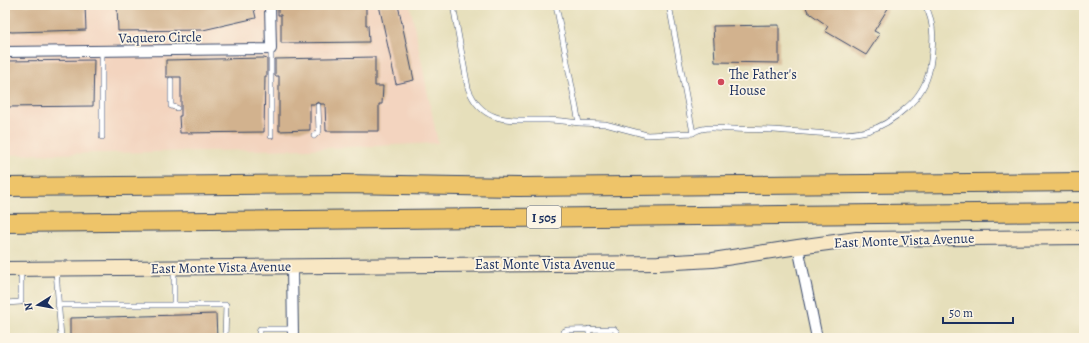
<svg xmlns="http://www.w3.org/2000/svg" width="1089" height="343" font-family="Alegreya,serif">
  <rect width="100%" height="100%" fill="#fcf5e5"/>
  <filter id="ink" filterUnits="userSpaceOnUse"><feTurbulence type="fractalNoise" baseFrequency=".025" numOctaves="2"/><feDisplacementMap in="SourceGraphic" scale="8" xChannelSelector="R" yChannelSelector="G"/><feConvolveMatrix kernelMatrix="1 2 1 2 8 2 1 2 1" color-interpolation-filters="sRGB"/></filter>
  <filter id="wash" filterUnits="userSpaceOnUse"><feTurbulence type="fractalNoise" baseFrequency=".012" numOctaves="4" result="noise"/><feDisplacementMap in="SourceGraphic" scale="16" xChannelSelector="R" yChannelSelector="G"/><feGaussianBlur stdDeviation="0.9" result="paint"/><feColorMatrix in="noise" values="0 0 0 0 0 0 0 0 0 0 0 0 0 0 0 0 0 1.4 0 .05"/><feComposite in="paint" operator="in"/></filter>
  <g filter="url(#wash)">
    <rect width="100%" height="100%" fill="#e6dfbb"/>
    <path fill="#f3d4bf" d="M 5,5 L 410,5 L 438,143 L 308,149 L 5,155 Z"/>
    <g id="blocks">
      <path fill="#d2b28e" d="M 5,5 L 85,5 L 86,30 L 12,32 L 5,31 Z
        M 117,5 L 253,5 L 256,18 L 203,30 L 118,31 Z
        M 278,5 L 366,5 L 366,25 L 368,25 L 369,42 L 281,43 L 281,15 L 278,15 Z
        M 379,5 L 398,5 L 414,80 L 396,84 Z
        M 805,5 L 890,5 L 874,31 L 880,34 L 866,55 L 825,31 L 828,26 L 808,12 Z
        M 779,25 L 779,63 L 715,62 L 713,26 Z
        M 375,57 L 375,86 L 383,86 L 382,104 L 379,104 L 379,131 L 326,131 L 325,104 L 321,104 L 318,102 L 315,104 L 310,104 L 310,130 L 279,131 L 279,76 L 275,76 L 275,59 Z
        M 264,58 L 267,59 L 267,76 L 265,76 L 264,132 L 180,133 L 179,116 L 181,116 L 181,77 L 166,77 L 166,60 Z
        M 94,60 L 93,106 L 5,107 L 5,61 Z
        M 216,314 L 217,338 L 70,338 L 70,318 Z"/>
    </g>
  </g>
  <g filter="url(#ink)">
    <use href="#blocks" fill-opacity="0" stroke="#39496c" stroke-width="1"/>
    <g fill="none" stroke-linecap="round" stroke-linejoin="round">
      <g stroke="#39496c" stroke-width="6">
        <path id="lane" d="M 453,5 L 468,88 C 483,127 514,119 548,120 C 558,120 569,122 579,123
          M 556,5 L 579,123 L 605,124 L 647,135 L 693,133 L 669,5
          M 271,49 L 271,136
          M 102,52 L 102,137
          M 171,80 L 171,106 L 177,108
          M 693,133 C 703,125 721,129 734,129 C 751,130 768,129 786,131 C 812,132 841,137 867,131 C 882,127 895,118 906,108 C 918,98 927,83 930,67 C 933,47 936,24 925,5
          M 314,136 L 319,131 L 318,106
          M 56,270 L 61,338
          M 5,303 L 21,302 L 21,270
          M 58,305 L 226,305 L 225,338
          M 174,305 L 174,268
          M 589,329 L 589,338
          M 258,338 L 260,329 L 293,329
          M 563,338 L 563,332 L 567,330 L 614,329 L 617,332 L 618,338"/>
      </g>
      <g stroke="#39496c" stroke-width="12">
        <path id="street" d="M 5,52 L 271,49 L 270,5
          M 798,247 L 817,338
          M 292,266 L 293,338"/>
      </g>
      <g stroke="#39496c" stroke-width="16">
        <path id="secondary" d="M 5,269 L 658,263 L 713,260 L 798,247 L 857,239 L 1084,237"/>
      </g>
      <g stroke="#39496c" stroke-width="20">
        <path id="highway" d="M 5,187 L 344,184 L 518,187 L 1084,182
          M 5,223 L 1084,212"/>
      </g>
      <use href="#lane" stroke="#fff" stroke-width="5"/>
      <use href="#street" stroke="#fff" stroke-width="10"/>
      <use href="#secondary" stroke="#f8e7c3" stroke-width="14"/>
      <use href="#highway" stroke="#eec469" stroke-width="18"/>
    </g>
  </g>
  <circle fill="#d1495b" stroke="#fcf5e5" stroke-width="1.5" cx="721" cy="82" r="4"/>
  <g text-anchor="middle" stroke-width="3.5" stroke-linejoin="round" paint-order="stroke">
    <rect fill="#fcf5e5" stroke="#5e6a86" stroke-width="1" x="527" y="206" width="34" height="22" rx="3"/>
    <g font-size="13" font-weight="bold" fill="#1b2f5e">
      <text x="544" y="222">I 505</text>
    </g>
    <g font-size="14" fill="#1b2f5e" stroke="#fcf5e5">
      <text transform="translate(160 37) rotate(-1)" y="5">Vaquero Circle</text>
      <text transform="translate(904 240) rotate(-2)" y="5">East Monte Vista Avenue</text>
      <text x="545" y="269">East Monte Vista Avenue</text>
      <text transform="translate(221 267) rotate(-1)" y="5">East Monte Vista Avenue</text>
    </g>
    <g font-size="14" fill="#1b2f5e" stroke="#fcf5e5" text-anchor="start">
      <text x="729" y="79">The Father's<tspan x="729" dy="16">House</tspan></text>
    </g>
  </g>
  <rect width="1089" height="343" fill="none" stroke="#fcf5e5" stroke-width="20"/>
  <g transform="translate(38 305) rotate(259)" stroke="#fcf5e5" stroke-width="3" paint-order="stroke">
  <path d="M0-3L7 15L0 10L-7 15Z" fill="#1b2f5e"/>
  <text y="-6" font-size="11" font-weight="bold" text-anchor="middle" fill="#1b2f5e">N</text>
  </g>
  <path d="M943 317v6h70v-6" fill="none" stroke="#1b2f5e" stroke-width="2"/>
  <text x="949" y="317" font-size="12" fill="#1b2f5e" stroke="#fcf5e5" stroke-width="3" paint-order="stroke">50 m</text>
</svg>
